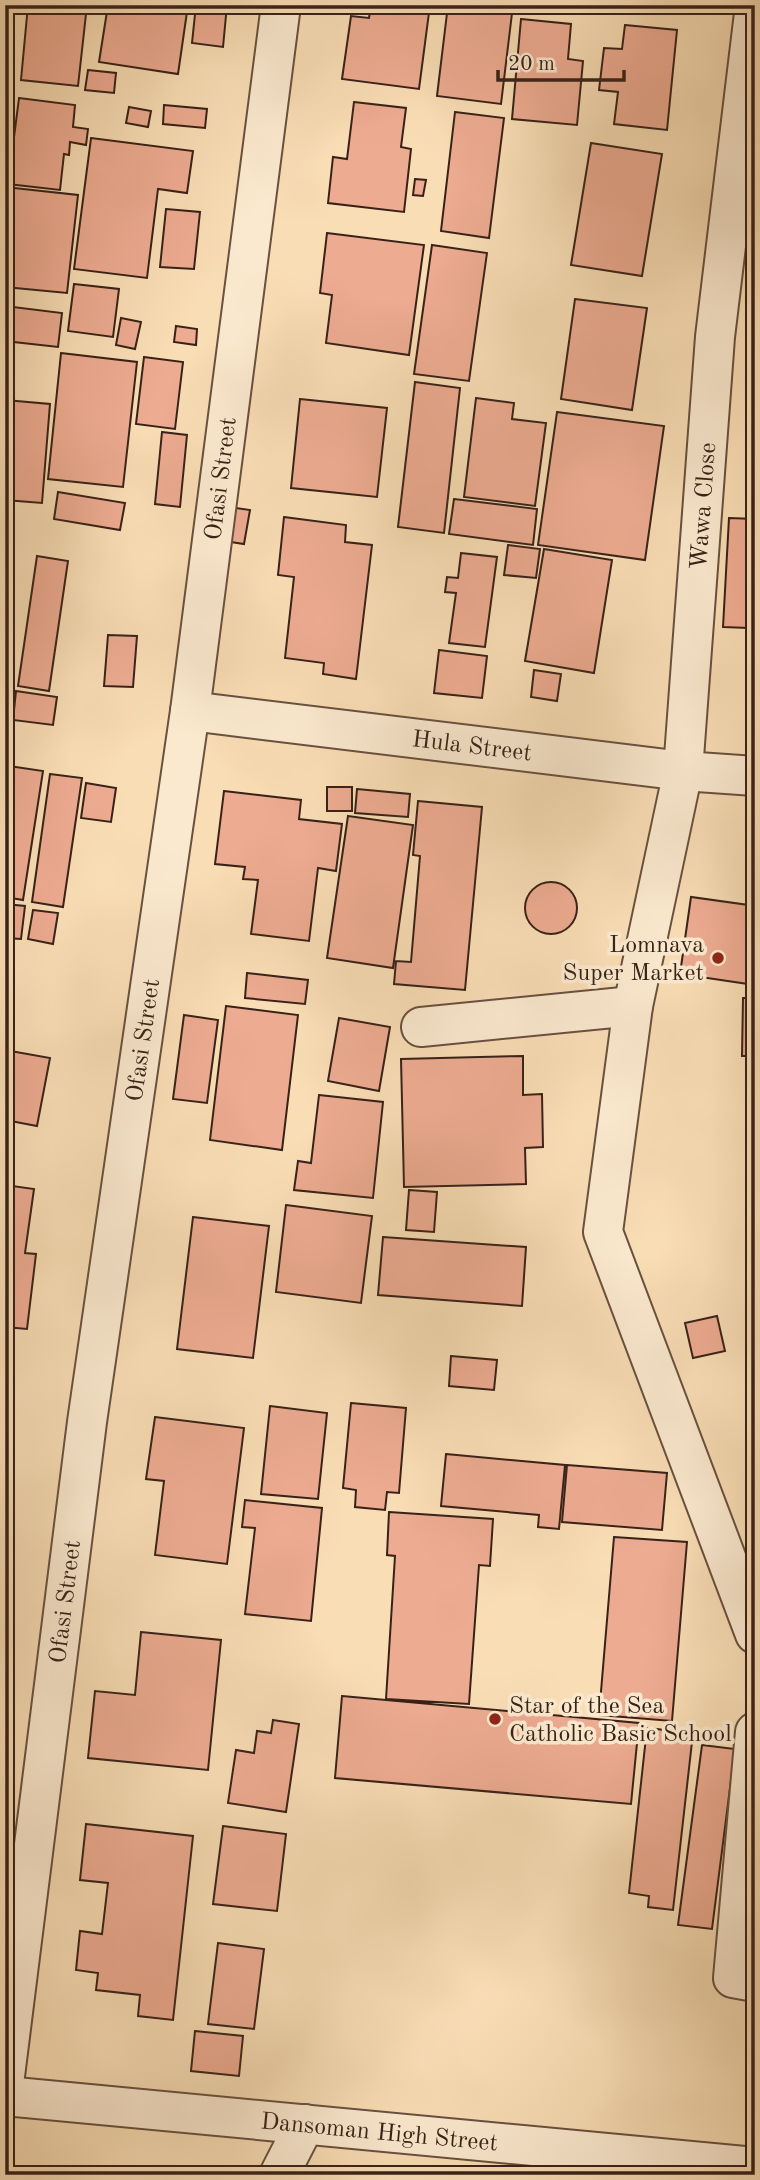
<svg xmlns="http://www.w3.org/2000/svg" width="760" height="2180" font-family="'Old Standard TT',serif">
  <rect width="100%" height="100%" fill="#f9ddb5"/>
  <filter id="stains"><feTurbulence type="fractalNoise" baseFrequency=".00286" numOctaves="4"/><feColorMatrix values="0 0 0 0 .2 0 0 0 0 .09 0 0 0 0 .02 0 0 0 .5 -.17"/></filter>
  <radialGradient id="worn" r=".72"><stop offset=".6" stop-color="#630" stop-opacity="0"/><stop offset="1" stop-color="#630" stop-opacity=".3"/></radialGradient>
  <path fill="#edab91" stroke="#382218" stroke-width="2" d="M 28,5 L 87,5 L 78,86 L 21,80 Z
    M 108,5 L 188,5 L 178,74 L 99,62 Z
    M 196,5 L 227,5 L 223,47 L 192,43 Z
    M 371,5 L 430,5 L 419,89 L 342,79 L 351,16 L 369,18 Z
    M 448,5 L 513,5 L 501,104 L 437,96 Z
    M 5,7 L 10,8 L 5,51 Z
    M 521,19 L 571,24 L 568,59 L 583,61 L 577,125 L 512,119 Z
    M 625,25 L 677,30 L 667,130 L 614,124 L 618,92 L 599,90 L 604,48 L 622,49 Z
    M 88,70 L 116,73 L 114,93 L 85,90 Z
    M 5,87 L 12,89 L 5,130 Z
    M 19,98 L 75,105 L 73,127 L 88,129 L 86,145 L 70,142 L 69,155 L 64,154 L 60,190 L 8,184 Z
    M 354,102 L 406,108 L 401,147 L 411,149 L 404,212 L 328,203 L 333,157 L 347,159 Z
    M 164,105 L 207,109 L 205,128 L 163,124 Z
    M 129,107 L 151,111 L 148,127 L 126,123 Z
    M 455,112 L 504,118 L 489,238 L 441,231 Z
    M 91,138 L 193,151 L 187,193 L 158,189 L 147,278 L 74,269 Z
    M 591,143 L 662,154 L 642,276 L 571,265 Z
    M 415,179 L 426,180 L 423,196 L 413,195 Z
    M 5,187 L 78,195 L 67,293 L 5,287 Z
    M 166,209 L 200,212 L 194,269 L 160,267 Z
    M 327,233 L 424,245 L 409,355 L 326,343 L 332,295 L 320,293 Z
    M 432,245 L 487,253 L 469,381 L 414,374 Z
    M 74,284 L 119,289 L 113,337 L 68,331 Z
    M 575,299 L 647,308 L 632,410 L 561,399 Z
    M 5,306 L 62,313 L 58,347 L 5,341 Z
    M 121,318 L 141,322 L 135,349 L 116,345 Z
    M 176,326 L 197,329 L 196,345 L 174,342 Z
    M 61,353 L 137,362 L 123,487 L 48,479 Z
    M 144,357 L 183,362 L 175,429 L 136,424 Z
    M 415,382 L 460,388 L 444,533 L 398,527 Z
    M 476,398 L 514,403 L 512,419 L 546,423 L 535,506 L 464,497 Z
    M 300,399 L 387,408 L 377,497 L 291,488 Z
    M 5,400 L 50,404 L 42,503 L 5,500 Z
    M 557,412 L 664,426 L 645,560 L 538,545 Z
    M 162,432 L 187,435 L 180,507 L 155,504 Z
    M 747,434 L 755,435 L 755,467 L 746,467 Z
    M 58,492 L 125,503 L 120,530 L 54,519 Z
    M 454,499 L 537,509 L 533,545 L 449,534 Z
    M 229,507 L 250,510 L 244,544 L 224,541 Z
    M 284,517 L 346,525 L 345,542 L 372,545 L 356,679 L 323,674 L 324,663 L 285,658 L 294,577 L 278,575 Z
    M 729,518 L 755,519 L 755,590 L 751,590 L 749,628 L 723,627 Z
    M 508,545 L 540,549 L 536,578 L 504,575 Z
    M 544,549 L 612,560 L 594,673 L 525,661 Z
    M 461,553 L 497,557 L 485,647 L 449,643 L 456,593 L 445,592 L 447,577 L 458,578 Z
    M 37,556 L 68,561 L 49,691 L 18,686 Z
    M 752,592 L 755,592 L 755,683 L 747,683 Z
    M 108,635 L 137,636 L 133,687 L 104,686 Z
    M 439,650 L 487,656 L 482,698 L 434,693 Z
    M 534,670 L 561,674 L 557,701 L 531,697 Z
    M 16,691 L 57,697 L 53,725 L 13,720 Z
    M 9,766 L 43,771 L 23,900 L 5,897 L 5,792 Z
    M 50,774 L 82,778 L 63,907 L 32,902 Z
    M 86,783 L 116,788 L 111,822 L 81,818 Z
    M 327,787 L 352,787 L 352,811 L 327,811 Z
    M 357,789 L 410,794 L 408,817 L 355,813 Z
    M 224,791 L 301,800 L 299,819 L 342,824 L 336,871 L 318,868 L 309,941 L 251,934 L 258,880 L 243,879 L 245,867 L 215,864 Z
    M 418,801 L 482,807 L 465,990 L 394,984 L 396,961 L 411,962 L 420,856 L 413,855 Z
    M 348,816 L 413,825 L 393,968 L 327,958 Z
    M 754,867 L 755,985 L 680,974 L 691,897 L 749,905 Z
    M525 908a26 26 0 1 1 52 0a26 26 0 1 1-52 0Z
    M 5,904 L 25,906 L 21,939 L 5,938 Z
    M 33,910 L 58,913 L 53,944 L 28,939 Z
    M 247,973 L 308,980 L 305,1004 L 245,998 Z
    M 743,998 L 755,998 L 755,1056 L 742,1056 Z
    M 226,1006 L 298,1015 L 282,1150 L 210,1140 Z
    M 184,1015 L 218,1020 L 207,1103 L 173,1099 Z
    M 339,1018 L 390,1027 L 379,1091 L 328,1081 Z
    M 5,1050 L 50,1058 L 37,1126 L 5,1120 Z
    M 523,1056 L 523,1095 L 542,1094 L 543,1147 L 525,1148 L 526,1184 L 404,1187 L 401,1059 Z
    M 319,1095 L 383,1102 L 373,1198 L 294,1190 L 298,1161 L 311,1163 Z
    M 5,1158 L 9,1159 L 5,1185 L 34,1189 L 25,1253 L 36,1254 L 27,1329 L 5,1327 Z
    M 409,1190 L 437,1192 L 434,1232 L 406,1230 Z
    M 286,1205 L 372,1216 L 361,1303 L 276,1292 Z
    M 193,1217 L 269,1226 L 253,1358 L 177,1349 Z
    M 383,1237 L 526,1247 L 522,1306 L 378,1295 Z
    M 717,1316 L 725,1351 L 693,1358 L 685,1323 Z
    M 451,1356 L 497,1360 L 494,1390 L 449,1386 Z
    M 351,1403 L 406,1408 L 399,1493 L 387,1492 L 385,1510 L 355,1507 L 356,1490 L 343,1488 Z
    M 270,1406 L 327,1413 L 318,1499 L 261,1494 Z
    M 155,1417 L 244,1428 L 227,1564 L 155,1555 L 164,1481 L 146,1479 Z
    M 446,1454 L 565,1465 L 559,1529 L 538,1527 L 539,1515 L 441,1506 Z
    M 567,1465 L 667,1473 L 662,1530 L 562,1522 Z
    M 245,1500 L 322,1508 L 311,1621 L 245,1614 L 255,1528 L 242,1527 Z
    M 389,1512 L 493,1519 L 490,1566 L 479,1565 L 469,1704 L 386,1699 L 395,1556 L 387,1555 Z
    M 614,1537 L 687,1542 L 672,1721 L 599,1715 Z
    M 5,1622 L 11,1622 L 7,1675 L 5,1675 Z
    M 141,1632 L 221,1640 L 208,1770 L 88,1758 L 95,1691 L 135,1695 Z
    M 342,1696 L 639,1723 L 631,1804 L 335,1778 Z
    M 273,1720 L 299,1724 L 286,1812 L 228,1803 L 236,1750 L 254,1753 L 257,1731 L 271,1733 Z
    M 647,1728 L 693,1733 L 673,1910 L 648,1907 L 649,1896 L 629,1893 Z
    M 702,1745 L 735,1749 L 712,1929 L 678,1925 Z
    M 86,1824 L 193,1836 L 173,2020 L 138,2016 L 140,1995 L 96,1990 L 98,1973 L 76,1970 L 80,1931 L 102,1934 L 108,1883 L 80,1880 Z
    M 223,1826 L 286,1834 L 277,1911 L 213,1904 Z
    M 218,1943 L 264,1949 L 254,2029 L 208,2024 Z
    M 195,2031 L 243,2036 L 239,2076 L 191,2071 Z"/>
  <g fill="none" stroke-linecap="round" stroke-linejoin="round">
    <g stroke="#68513f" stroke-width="42">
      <g id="minor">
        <path id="s1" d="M 190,711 L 683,771 L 755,776"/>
        <path id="s2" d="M 633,1006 L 683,771 L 715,337 L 755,5"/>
        <path d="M 421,1027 L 633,1006 L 603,1232 L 755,1634"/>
        <path d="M 755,1732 L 733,1978 L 755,1982"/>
        <path id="s3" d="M 5,2076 L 87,1422 L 190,711 L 281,5"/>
        <path id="s4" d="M 5,2096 L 755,2167"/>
        <path d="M 279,2175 L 305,2124"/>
      </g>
    </g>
    <use href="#minor" stroke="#fbe9cf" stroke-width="38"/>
  </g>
  <g fill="#8f2418" stroke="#fbe9cf" stroke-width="2.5">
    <circle cx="718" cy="958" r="7"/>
    <circle cx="495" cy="1719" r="7"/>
  </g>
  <g text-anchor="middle" stroke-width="7" stroke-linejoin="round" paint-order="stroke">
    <g font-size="24" fill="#382218" stroke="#fbe9cf">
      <text dy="8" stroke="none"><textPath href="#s3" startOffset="1612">Ofasi Street</textPath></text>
      <text dy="8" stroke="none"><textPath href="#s2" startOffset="506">Wawa Close</textPath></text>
      <text dy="8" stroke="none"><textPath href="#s1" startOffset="284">Hula Street</textPath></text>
      <text dy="8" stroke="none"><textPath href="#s3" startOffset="1045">Ofasi Street</textPath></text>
      <text dy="8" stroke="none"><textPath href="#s3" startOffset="478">Ofasi Street</textPath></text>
      <text dy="8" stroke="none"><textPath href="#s4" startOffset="376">Dansoman High Street</textPath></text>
    </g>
    <g font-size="24" fill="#382218" stroke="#fbe9cf" text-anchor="end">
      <text x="704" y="952">Lomnava<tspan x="704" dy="28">Super Market</tspan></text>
      <text x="509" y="1713" text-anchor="start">Star of the Sea<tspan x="509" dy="28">Catholic Basic School</tspan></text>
    </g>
  </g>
  <rect width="760" height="2180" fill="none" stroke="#f9ddb5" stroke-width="28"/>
  <rect x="7" y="7" width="746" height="2166" fill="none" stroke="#382218" stroke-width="3.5"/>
  <rect x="14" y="14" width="732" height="2152" fill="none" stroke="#382218" stroke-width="2"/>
  <path d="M498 70v10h126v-10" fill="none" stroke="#382218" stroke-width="3.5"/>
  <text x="508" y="70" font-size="21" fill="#382218" stroke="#fbe9cf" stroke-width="5" paint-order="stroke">20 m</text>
  <rect width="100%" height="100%" filter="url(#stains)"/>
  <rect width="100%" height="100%" fill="url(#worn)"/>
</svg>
